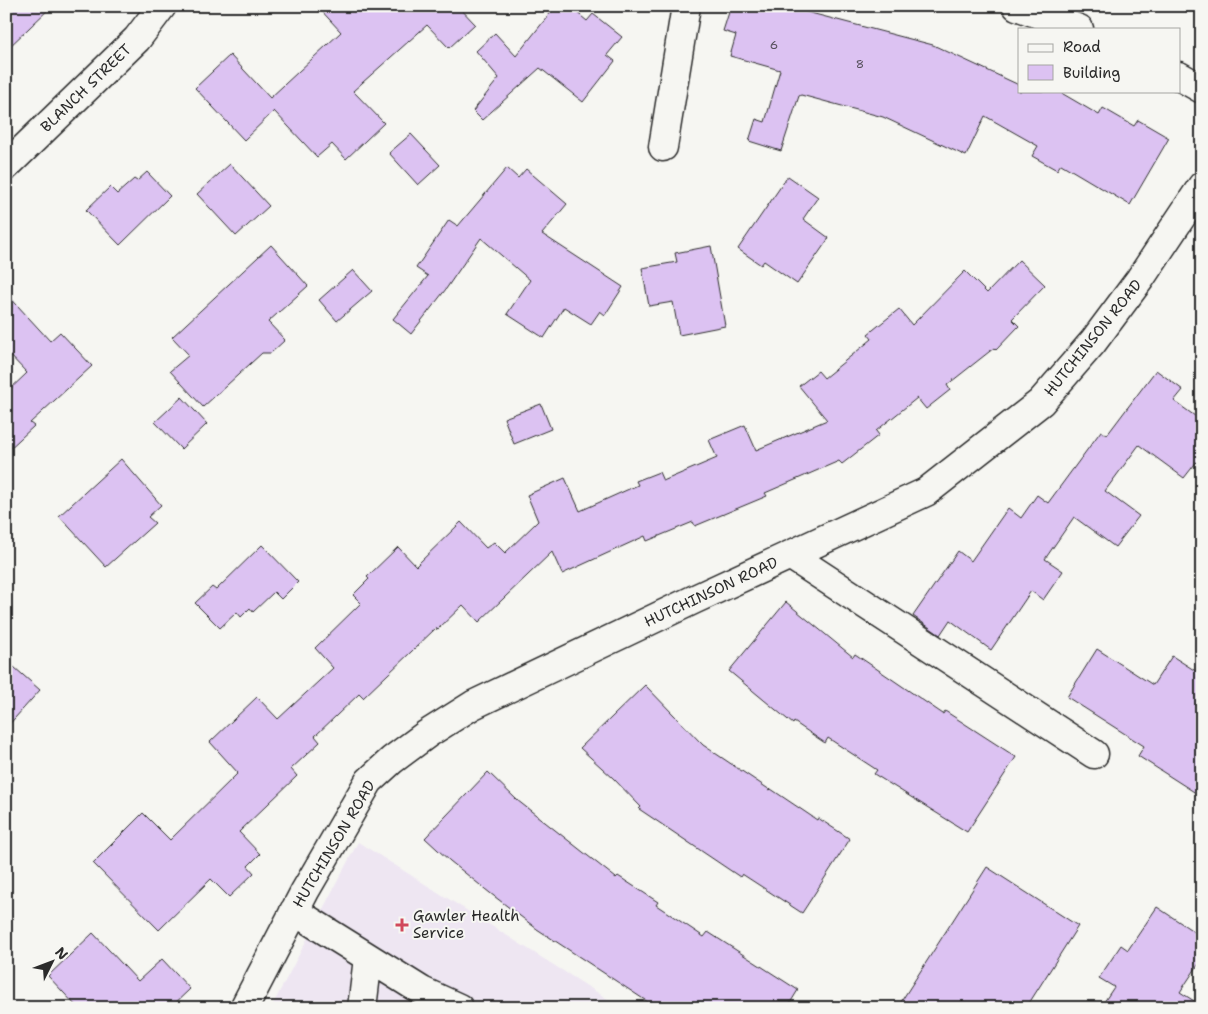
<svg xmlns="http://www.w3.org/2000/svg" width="1208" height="1014" font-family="'Shantell Sans',sans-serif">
  <rect width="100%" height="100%" fill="#f6f6f2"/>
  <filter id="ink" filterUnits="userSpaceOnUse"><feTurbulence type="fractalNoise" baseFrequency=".02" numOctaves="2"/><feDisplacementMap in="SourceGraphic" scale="10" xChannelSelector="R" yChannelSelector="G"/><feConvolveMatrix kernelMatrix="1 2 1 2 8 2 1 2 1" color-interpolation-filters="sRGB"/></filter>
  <g filter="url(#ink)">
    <path fill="#eee6f2" d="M 358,842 L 622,1008 L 271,1008 Z"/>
    <path fill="#dcc2f2" stroke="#2b2b2b" d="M 6,6 L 52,6 L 6,50 Z
      M 317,6 L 458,6 L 475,24 L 449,48 L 427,25 L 353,91 L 384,123 L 346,159 L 332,144 L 317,157 L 274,111 L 244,140 L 195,88 L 230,55 L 270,98 L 341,32 Z
      M 556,6 L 569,6 L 587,21 L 593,14 L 622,37 L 607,55 L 615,61 L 583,102 L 540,68 L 482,120 L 473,111 L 499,78 L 476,51 L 495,33 L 516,56 Z
      M 731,6 L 804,6 L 803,11 L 933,45 L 1019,85 L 1019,91 L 1058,91 L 1099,115 L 1103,108 L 1134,126 L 1138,120 L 1169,138 L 1130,205 L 1061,164 L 1057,170 L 1032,156 L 1038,146 L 985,116 L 966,156 L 883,117 L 801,95 L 799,96 L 781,151 L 749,141 L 756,119 L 765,122 L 780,70 L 730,56 L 736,35 L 723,31 Z
      M 411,134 L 440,165 L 418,185 L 389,153 Z
      M 230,164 L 269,206 L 236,236 L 197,194 Z
      M 507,168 L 518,178 L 526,169 L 567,204 L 542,234 L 623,287 L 605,315 L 600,311 L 591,324 L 564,307 L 544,338 L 507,314 L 530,280 L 481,238 L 446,289 L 411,334 L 393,319 L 428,276 L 416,268 L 449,220 L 458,226 Z
      M 147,172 L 170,196 L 120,245 L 86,210 L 110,187 L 117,194 L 134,179 L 137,181 Z
      M 788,176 L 818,197 L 803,219 L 829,238 L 797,284 L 764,261 L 761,265 L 738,249 Z
      M 271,245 L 308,286 L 268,322 L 285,340 L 271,353 L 262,353 L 203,407 L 170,371 L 189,355 L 172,337 Z
      M 711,246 L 725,326 L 679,335 L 673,302 L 649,306 L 642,268 L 677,262 L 675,253 Z
      M 1019,260 L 1045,285 L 1012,319 L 1019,326 L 996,350 L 994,348 L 947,385 L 950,390 L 926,409 L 917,398 L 876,431 L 879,435 L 842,464 L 839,461 L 765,493 L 767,496 L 695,526 L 693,522 L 647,541 L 645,536 L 562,574 L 552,552 L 479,622 L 463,605 L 437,630 L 436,628 L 363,698 L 359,694 L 315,736 L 320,742 L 291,769 L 297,776 L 239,832 L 260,854 L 248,866 L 254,873 L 229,897 L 211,879 L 159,930 L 93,863 L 143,813 L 170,840 L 238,773 L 210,742 L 257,697 L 278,719 L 333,668 L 315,648 L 361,603 L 353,595 L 369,579 L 367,577 L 398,547 L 416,566 L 461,522 L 486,548 L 494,542 L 505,553 L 538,521 L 527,495 L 565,478 L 580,511 L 638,485 L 636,481 L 659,472 L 663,481 L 717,458 L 709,440 L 745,425 L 756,450 L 827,420 L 799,386 L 818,371 L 824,378 L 872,339 L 868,334 L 899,309 L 912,325 L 965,271 L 987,293 Z
      M 353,270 L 372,291 L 337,321 L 319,300 Z
      M 6,293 L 50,341 L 60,332 L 92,366 L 30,423 L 34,426 L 6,452 L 6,393 L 27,373 L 6,351 Z
      M 1156,370 L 1183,390 L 1174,401 L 1202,421 L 1202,455 L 1184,478 L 1139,445 L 1105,491 L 1139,516 L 1115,547 L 1074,517 L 1045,559 L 1063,571 L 1043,600 L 1031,591 L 991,650 L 950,620 L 940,635 L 913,616 L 958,551 L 971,561 L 1008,508 L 1021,518 L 1037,495 L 1048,503 L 1101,431 L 1107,435 Z
      M 182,397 L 207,424 L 181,449 L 155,422 Z
      M 541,404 L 551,429 L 514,444 L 504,418 Z
      M 121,459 L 161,505 L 148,517 L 155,523 L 106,567 L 59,516 Z
      M 262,545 L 298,582 L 281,599 L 274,592 L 253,612 L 250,608 L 241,617 L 237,612 L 220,628 L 195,603 L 212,587 L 216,590 Z
      M 786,602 L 853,657 L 855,654 L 943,714 L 945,711 L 1016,757 L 967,832 L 874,774 L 877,770 L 828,738 L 825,743 L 794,722 L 793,724 L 729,671 Z
      M 1097,649 L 1153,685 L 1172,656 L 1202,675 L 1202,797 L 1138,756 L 1144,746 L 1067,697 Z
      M 6,660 L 40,690 L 6,728 Z
      M 645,685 L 703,745 L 770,790 L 771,789 L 817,820 L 818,818 L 850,839 L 802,913 L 742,874 L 740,877 L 639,809 L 641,807 L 613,778 L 580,748 Z
      M 488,772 L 517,800 L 616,878 L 618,876 L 658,902 L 656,905 L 704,937 L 708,932 L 798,990 L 787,1008 L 657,1008 L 537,929 L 490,893 L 450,861 L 425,838 Z
      M 987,867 L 1078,926 L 1026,1008 L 897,1008 Z
      M 1157,907 L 1202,937 L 1202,959 L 1180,992 L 1202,1006 L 1202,1008 L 1100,1008 L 1114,987 L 1099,978 L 1121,945 L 1128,950 Z
      M 93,933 L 138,981 L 162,959 L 190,989 L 170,1008 L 78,1008 L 48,976 Z"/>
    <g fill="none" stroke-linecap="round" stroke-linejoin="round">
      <g stroke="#2b2b2b" stroke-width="31">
        <path id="minor" d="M 1017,6 L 1079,29
          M 1179,76 L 1202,89
          M 663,147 L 686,6
          M 6,166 L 137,39 L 162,6
          M 790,555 L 1094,754
          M 294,911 L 422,991 L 459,1008
          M 244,1008 L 305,891 L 369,781 L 392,760 L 427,734 L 473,705 L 693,600 L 926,492 L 1041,402 L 1093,342 L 1140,279 L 1202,186
          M 362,1008 L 368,958"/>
      </g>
      <use href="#minor" stroke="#f6f6f2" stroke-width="28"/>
    </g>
  </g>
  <path fill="#d1495b" stroke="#f6f6f2" stroke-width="2" d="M399.5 917.5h5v5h5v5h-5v5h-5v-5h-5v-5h5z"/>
  <g text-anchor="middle" stroke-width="4" stroke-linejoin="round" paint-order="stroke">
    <g font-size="12" fill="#57515d">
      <text x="774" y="49">6</text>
      <text x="860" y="68">8</text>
    </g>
    <g font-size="15" fill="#2b2b2b" stroke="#f6f6f2">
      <text transform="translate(86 88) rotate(-44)" y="5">BLANCH STREET</text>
      <text transform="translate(1093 338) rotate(-51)" y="5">HUTCHINSON ROAD</text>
      <text transform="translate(711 592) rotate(-25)" y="5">HUTCHINSON ROAD</text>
      <text transform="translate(334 844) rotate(-59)" y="5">HUTCHINSON ROAD</text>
    </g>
    <g font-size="15" fill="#2b2b2b" stroke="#f6f6f2" text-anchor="start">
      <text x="413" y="921">Gawler Health<tspan x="413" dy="17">Service</tspan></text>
    </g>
  </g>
  <rect width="1208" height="1014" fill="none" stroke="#f6f6f2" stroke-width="25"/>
  <rect x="12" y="12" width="1183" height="989" fill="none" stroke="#2b2b2b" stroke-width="2" filter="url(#ink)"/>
  <rect x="1018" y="28" width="162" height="65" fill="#f6f6f2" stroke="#a5a5a2"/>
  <rect x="1028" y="44" width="25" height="8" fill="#f6f6f2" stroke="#a5a5a2"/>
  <text x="1063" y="52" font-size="15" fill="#2b2b2b">Road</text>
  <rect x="1028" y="65" width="25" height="15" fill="#dcc2f2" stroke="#a5a5a2"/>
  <text x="1063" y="78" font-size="15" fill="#2b2b2b">Building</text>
  <g transform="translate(52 962) rotate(48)" stroke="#f6f6f2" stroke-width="4" paint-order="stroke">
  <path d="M0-4L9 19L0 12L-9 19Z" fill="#2b2b2b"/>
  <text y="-8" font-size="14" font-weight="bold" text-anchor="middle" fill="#2b2b2b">N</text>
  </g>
</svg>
